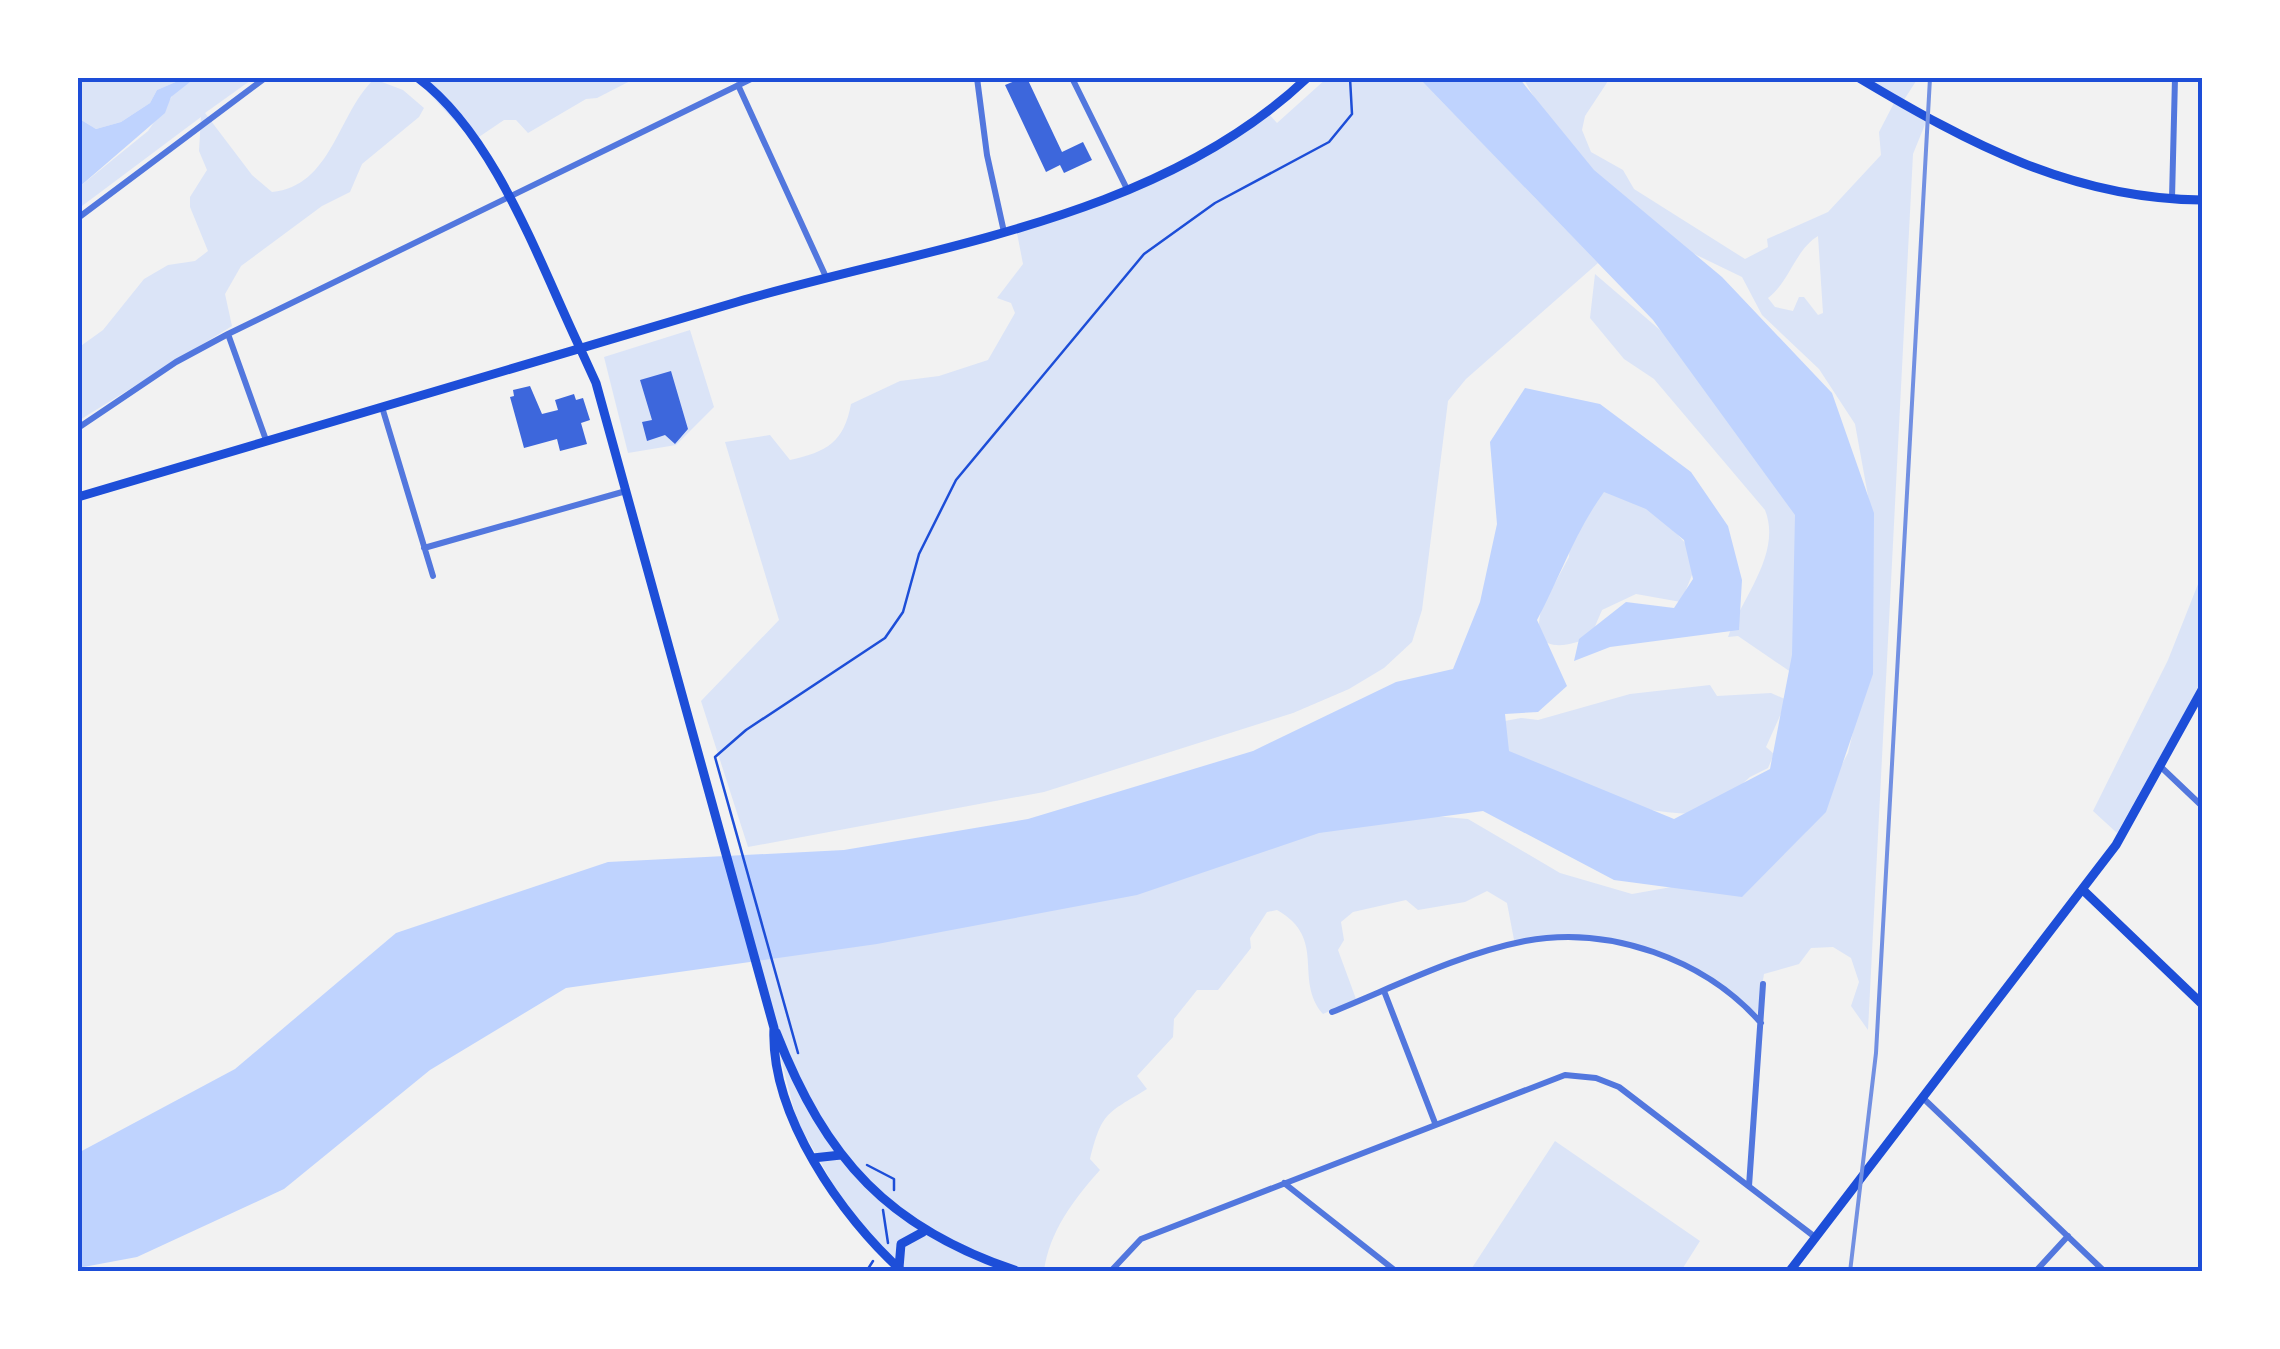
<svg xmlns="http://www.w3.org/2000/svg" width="2280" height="1349" font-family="'Exo 2',sans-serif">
  <rect width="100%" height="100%" fill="#f2f2f2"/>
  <path fill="#dbe4f7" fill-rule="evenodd" d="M 78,78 L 185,78 L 157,90 L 150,103 L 121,122 L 96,129 L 78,118 Z
    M 195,78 L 254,78 L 205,113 L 252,175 L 272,192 C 332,186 337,115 374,79 L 403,90 L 424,108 L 419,117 L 362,164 L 350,192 L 322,206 L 241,266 L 225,294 L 232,326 L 78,421 L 78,348 L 103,330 L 144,279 L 168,265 L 195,261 L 208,251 L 190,207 L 190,197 L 207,170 L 199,151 L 201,117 L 78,209 L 78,188 L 148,131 L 175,92 Z
    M 415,78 L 636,78 L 597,98 L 586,99 L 528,133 L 516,120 L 504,120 L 473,141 Z
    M 1327,78 L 1419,78 L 1598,263 L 1466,379 L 1448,401 L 1422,610 L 1412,642 L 1384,668 L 1349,689 L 1293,713 L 1044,792 L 748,847 L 701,701 L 779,620 L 725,442 L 770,435 L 790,460 C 827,452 844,442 851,404 L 900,381 L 939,376 L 988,360 L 1015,313 L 1011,303 L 997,298 L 1023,264 L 1017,233 L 1182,164 L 1267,112 L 1277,123 Z
    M 1523,78 L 1610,78 L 1585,116 L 1582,130 L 1591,152 L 1623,170 L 1634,189 L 1745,259 L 1768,247 L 1767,239 L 1828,212 L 1881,155 L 1879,132 L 1894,103 L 1852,78 L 1918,78 L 1900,106 L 1926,122 L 1913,154 L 1868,1030 L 1851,1006 L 1859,982 L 1851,958 L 1833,947 L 1811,948 L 1799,964 L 1764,974 L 1757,1015 C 1710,967 1629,938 1562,936 C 1547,936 1530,942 1515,945 L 1507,903 L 1487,891 L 1465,902 L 1418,910 L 1406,900 L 1353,912 L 1341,922 L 1344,940 L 1338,950 L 1356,999 L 1323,1014 C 1293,979 1328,939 1277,910 L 1267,912 L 1250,938 L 1251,948 L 1218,990 L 1197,990 L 1174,1019 L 1173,1037 L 1137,1076 L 1147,1089 C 1106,1114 1102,1112 1090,1159 L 1100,1170 C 1074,1199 1049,1232 1044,1271 L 905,1271 L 852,1217 L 797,1121 L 755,959 L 1341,808 L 1468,819 L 1560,873 L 1632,894 L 1745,874 L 1785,853 L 1806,832 L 1848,753 L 1860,702 L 1870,507 L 1855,424 L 1819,369 L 1762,315 L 1742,277 L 1651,233 L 1550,125 ZM 1818,236 L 1823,313 L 1818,315 L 1804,297 L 1799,297 L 1793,311 L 1775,307 L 1768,298 C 1790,281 1795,250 1818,236 Z
    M 1595,274 L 1681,348 L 1801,500 L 1798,677 L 1738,636 L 1728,637 C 1743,596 1782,553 1765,510 L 1654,379 L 1624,359 L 1590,318 Z
    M 690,330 L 714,407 L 676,445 L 628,453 L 604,357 Z
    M 1603,488 C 1639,495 1669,523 1692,551 L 1694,570 L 1681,602 L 1636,594 L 1602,610 L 1590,638 C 1571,644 1552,652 1537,635 L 1541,609 L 1569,557 L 1571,518 Z
    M 2202,574 L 2202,682 L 2117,833 L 2093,811 L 2168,660 Z
    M 1710,685 L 1717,696 L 1771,693 L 1787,700 L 1766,747 L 1774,754 L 1768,768 L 1750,777 L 1709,814 C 1632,816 1531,787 1483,725 L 1521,718 L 1538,720 L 1630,694 Z
    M 1555,1141 L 1700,1241 L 1681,1271 L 1470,1271 Z"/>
  <path fill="#bfd3fe" d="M 185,78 L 195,78 L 171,97 L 165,113 L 78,188 L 78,118 L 96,129 L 121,122 L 150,103 L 157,90 Z
    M 1419,78 L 1519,78 L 1594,170 L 1722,277 L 1832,393 L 1874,513 L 1873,674 L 1826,812 L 1742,897 L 1614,880 L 1483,811 L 1319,833 L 1137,895 L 877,944 L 566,988 L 430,1070 L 284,1189 L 137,1257 L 78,1268 L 78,1153 L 235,1069 L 396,933 L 608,862 L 844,850 L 1028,819 L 1253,751 L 1396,682 L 1453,669 L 1480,602 L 1497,524 L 1490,442 L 1525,388 L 1600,404 L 1691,472 L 1728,526 L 1742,580 L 1739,630 L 1610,647 L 1574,661 L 1579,639 L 1626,602 L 1674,608 L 1693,579 L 1684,540 L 1646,509 L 1604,492 C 1575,532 1560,577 1537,620 L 1567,686 L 1538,712 L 1505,714 L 1509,751 L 1674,819 L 1770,769 L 1792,655 L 1795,515 L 1653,320 Z"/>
  <path fill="#3d67dc" d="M 1022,78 L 1027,78 L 1062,152 L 1083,142 L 1092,160 L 1064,173 L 1060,165 L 1046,172 L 1005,85 Z
    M 671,371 L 688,429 L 675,444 L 665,435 L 647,441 L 642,422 L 652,420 L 640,380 Z
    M 530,386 L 542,414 L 558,410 L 555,400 L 574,394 L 576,400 L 583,398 L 590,420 L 581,423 L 587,444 L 560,451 L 557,439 L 524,448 L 510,397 L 514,396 L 513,390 Z"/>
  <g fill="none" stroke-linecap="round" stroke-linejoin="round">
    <path stroke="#1d4ed8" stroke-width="2.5" d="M 798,1053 L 715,757 L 746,730 L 885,638 L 903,612 L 919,554 L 956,480 L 1144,254 L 1215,203 L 1329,142 L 1352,114 L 1350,78
      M 867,1165 L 894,1179 L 894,1190
      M 883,1210 L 888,1243
      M 866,1272 L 873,1261"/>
    <path stroke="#5277de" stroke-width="6" d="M 977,78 L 987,155 L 1004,232
      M 1072,78 L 1126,187
      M 738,85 L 826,277
      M 2172,198 L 2175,78
      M 78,218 L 265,78
      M 228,334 L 266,440
      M 382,407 L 433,576
      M 78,428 L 176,362 L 228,334 L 753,78
      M 424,548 L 626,491
      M 2161,767 L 2202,806
      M 1384,991 L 1435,1123
      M 1332,1012 C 1394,987 1459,954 1525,941 C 1609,925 1705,959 1761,1023
      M 1923,1098 L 2105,1272
      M 1284,1183 L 1397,1272
      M 1749,1186 L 1763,984
      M 1110,1272 L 1141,1239 L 1565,1075 L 1596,1078 L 1619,1087 L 1815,1237
      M 2035,1272 L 2068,1236"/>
    <path stroke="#1d4ed8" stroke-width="9" d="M 418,78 C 495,135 539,262 580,348
      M 1859,78 C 1968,143 2072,199 2202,200"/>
    <path stroke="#1d4ed8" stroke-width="9" d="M 580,348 L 596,383 L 774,1028 C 770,1114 841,1217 903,1272
      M 78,497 C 298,433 517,366 737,302 C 928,246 1156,221 1307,78
      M 2083,890 L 2202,1004
      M 776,1032 C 826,1160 889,1229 1020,1272
      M 813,1158 L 841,1155
      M 899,1268 L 901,1244 L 923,1232
      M 1789,1272 L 2116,845 L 2202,690"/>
    <path stroke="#7290e2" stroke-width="4" d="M 1850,1272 L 1876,1053 L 1930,78"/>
  </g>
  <rect width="2280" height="1349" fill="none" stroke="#ffffff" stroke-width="160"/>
  <rect x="80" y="80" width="2120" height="1189" fill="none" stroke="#1d4ed8" stroke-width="4"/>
</svg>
